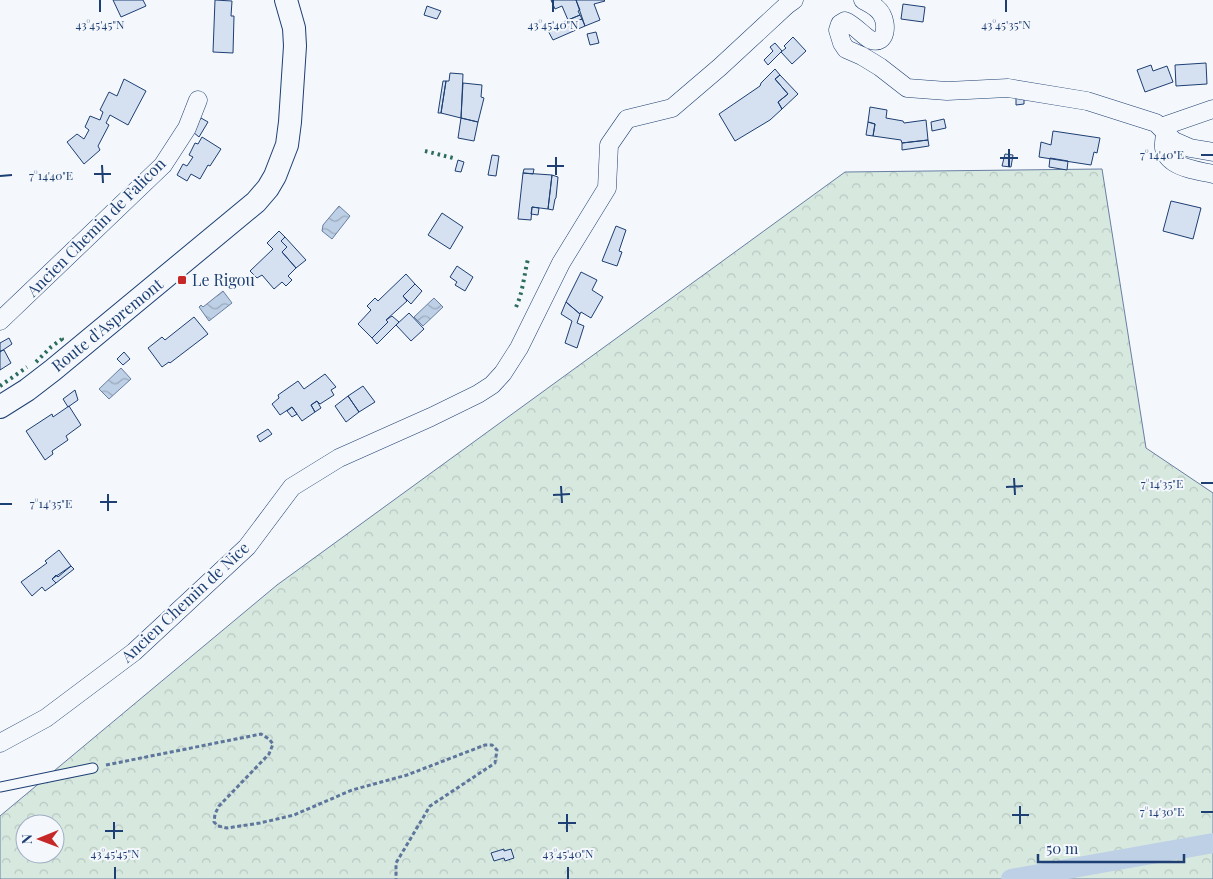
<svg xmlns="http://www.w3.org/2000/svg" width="1213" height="879" font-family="'Playfair Display',serif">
  <defs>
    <pattern id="forest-crowns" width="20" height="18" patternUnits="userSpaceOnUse" patternTransform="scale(1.25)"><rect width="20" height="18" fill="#d7e8df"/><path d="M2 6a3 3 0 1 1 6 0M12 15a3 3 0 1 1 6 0" fill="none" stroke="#b8c8c3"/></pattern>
    <pattern id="water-waves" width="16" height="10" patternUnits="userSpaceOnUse" patternTransform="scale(1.25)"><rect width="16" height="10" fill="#bed0e5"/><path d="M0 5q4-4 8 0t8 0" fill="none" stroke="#9aaabe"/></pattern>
  </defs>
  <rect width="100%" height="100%" fill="#f4f7fb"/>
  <path fill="url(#forest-crowns)" stroke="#687fa3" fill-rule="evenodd" d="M 1102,169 L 1146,448 L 1213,493 L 1213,879 L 0,879 L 0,816 L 277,585 L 845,172 ZM 25,824 L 55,824 L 55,854 L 25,854 Z"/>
  <path fill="url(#water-waves)" stroke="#687fa3" d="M 339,206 L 350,216 L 332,239 L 322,231 L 323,225 Z
    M 223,291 L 232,303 L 209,321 L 199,307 L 201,305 L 203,307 Z
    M 434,298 L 443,307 L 423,326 L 414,317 Z
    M 121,368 L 131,379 L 109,399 L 99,389 Z"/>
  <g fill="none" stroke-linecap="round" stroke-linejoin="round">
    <path stroke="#bed0e5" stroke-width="20" d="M 1011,879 L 1213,843"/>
  </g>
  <path fill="#d5e0f0" stroke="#1d3f73" d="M 113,0 L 143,0 L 146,6 L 121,17 Z
    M 215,0 L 232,1 L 231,16 L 234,16 L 233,53 L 213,52 Z
    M 551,0 L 576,0 L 580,10 L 578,11 L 580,15 L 568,20 L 562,6 L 555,9 Z
    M 576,0 L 604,0 L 605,1 L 594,4 L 600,20 L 585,26 Z
    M 903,4 L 925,7 L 923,22 L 901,19 Z
    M 427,6 L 441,11 L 437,19 L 424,15 Z
    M 580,15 L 582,19 L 570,23 L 568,20 Z
    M 582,19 L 585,26 L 553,40 L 547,29 L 568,20 L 570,23 Z
    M 596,32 L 599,43 L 590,45 L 587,34 Z
    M 793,37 L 806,51 L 792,64 L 781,52 L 786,48 L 784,46 Z
    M 775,43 L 782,51 L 768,65 L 764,60 L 773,51 L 770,47 Z
    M 1206,63 L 1207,84 L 1176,86 L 1175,65 Z
    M 1151,65 L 1153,71 L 1167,66 L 1173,82 L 1145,92 L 1137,70 Z
    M 775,69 L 780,75 L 775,79 L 788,94 L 778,102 L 782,109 L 770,120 L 735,141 L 719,114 L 760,86 L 761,83 Z
    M 450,73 L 463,74 L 461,118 L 441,113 L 446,81 L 449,81 Z
    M 780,75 L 798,94 L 782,109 L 778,102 L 788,94 L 775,79 Z
    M 124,79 L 146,91 L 128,125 L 110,115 L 106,123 L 109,125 L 98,146 L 100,150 L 84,164 L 67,142 L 77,134 L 84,139 L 89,130 L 85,127 L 90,116 L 100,120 L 103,112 L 100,110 L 109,92 L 117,96 Z
    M 443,81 L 446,81 L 441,113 L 438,113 Z
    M 463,83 L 482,85 L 481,97 L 484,98 L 478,122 L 461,118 Z
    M 1016,98 L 1024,98 L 1024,104 L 1016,105 Z
    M 870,107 L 887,110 L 886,118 L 903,121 L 904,123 L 926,120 L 928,140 L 902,143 L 901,140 L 873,136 L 875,124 L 868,122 Z
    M 201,118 L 208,122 L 199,137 L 193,132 L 193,129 Z
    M 461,118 L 478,122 L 474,141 L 458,138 Z
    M 944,119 L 946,128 L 932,131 L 931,122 Z
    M 868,122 L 875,124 L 873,136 L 866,135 Z
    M 1053,131 L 1100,138 L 1097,153 L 1094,152 L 1091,165 L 1039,157 L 1041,142 L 1051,145 Z
    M 202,137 L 221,149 L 210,166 L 208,165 L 200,179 L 191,174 L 187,181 L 177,175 L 183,164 L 187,166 L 193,157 L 189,155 L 195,143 L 198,144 Z
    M 928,140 L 929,146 L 902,150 L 902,143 Z
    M 1005,154 L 1013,155 L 1011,167 L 1002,166 Z
    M 492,155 L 499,156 L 496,176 L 488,175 Z
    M 1050,158 L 1068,161 L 1067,170 L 1049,167 Z
    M 458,160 L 464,162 L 461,172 L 455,171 Z
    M 524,169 L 534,169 L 533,174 L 523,173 Z
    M 523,173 L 552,175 L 548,209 L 532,207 L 531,220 L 518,219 Z
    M 552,175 L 558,177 L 556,198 L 555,199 L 553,210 L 548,209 Z
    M 1171,201 L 1201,208 L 1193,239 L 1163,231 Z
    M 532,207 L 539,208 L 538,215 L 531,214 Z
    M 442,213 L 463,227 L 450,249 L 428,235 Z
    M 616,226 L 626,230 L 619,251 L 622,252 L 617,266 L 602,261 Z
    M 279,231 L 285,237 L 281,241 L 287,247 L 282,252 L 296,268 L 288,276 L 292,280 L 286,286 L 282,282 L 274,289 L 262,275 L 257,278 L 250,271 L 273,249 L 267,243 Z
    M 285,237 L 306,260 L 296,268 L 282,252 L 287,247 L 281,241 Z
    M 457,266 L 473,277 L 465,291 L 455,285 L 457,282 L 450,277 Z
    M 581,272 L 597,280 L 592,290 L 603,297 L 591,318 L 581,312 L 580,314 L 566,302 Z
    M 406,274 L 415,284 L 403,296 L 407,301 L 386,320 L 388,322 L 372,338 L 358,324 L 371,310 L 367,306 L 375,298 L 378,301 Z
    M 415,284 L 422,291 L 411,304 L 403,296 Z
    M 566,302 L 580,314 L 577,323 L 584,326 L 577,348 L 565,343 L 572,321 L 561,314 Z
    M 409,313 L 424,329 L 411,341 L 396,325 Z
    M 392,316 L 399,322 L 377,344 L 372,338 L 388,322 L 386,320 Z
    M 194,317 L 208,334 L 170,363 L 169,362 L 162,367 L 148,348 L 162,337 L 165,340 Z
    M 9,338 L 12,344 L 0,352 L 0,343 Z
    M 4,350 L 11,363 L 0,370 L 0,351 Z
    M 124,352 L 130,359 L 123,365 L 117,359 Z
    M 325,374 L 336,387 L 331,390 L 334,395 L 320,404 L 317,401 L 311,405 L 315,412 L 302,421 L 292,407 L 280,415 L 272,404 L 279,398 L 278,395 L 298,381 L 304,389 Z
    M 363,386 L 375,402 L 359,412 L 348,396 Z
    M 75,390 L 78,400 L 68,407 L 63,399 Z
    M 348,396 L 359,412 L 346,422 L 335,406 Z
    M 317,401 L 321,408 L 315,412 L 311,405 Z
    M 69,406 L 81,425 L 66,436 L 68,440 L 52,451 L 53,454 L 45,460 L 26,431 L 52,414 L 53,417 Z
    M 292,407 L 297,414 L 292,417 L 287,411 Z
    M 268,429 L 272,434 L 260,442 L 257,436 Z
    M 59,550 L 71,566 L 58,577 L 56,575 L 52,579 L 56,583 L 45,591 L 42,587 L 32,596 L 21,582 L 47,563 L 45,561 Z
    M 71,566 L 74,569 L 56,583 L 52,579 Z
    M 504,849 L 504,851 L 511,849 L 514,858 L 505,861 L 504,858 L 494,861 L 491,853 Z"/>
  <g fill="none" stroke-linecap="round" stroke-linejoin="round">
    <g stroke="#1d3f73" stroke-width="11">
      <path id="service" d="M 0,787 L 93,768"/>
    </g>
    <g stroke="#1d3f73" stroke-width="19">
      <path id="minor" d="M 863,0 C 870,4 878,7 882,15 C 887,24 887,45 871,40 C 864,37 855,25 845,21 L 840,24 L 838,30 L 842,43 L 846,49 L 862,56 L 880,67 L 907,88 L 947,91 L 1008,88 L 1087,101 L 1156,123 L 1174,141 L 1190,148 L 1213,152
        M 1161,127 L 1213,109
        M 1166,133 C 1155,166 1190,169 1213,174
        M 0,321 L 163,165 L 187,128 L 198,100
        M 0,743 L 46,718 L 134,652 L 247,547 L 292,487 L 339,458 L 431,417 L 478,394 L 492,385 L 503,373 L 519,348 L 561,263 L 607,188 L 609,145 L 627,119 L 672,108 L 720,67 L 787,5 L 794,0"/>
    </g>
    <g stroke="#1d3f73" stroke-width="24">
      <path id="tertiary" d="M 0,407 L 27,390 L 53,370 L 256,202 L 268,188 L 275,176 L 287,145 L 290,122 L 295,46 L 294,28 L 286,0"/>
    </g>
    <path stroke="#5e769c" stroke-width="3" stroke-dasharray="4 2.5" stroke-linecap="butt" d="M 106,765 L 261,734 L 269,739 L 273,744 L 269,754 L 219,806 L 215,814 L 214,822 L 218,826 L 227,828 L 260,823 L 294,815 L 352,790 L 407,775 L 485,745 L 492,745 L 497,750 L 495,763 L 430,806 L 396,863 L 396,879"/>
    <use href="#service" stroke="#f4f7fb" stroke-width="9"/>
    <use href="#minor" stroke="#f4f7fb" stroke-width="18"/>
    <use href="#tertiary" stroke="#f4f7fb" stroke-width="22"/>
    <path stroke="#2c6c60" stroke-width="4" stroke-dasharray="2.5 4" stroke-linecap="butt" d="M 425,151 L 453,158
      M 516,307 C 523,292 524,275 528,259
      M 36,362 L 51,347 L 62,339 L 59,337
      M 0,386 L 27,367"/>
  </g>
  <path fill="none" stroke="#1d3f73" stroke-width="2" d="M 100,0 L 100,12M 553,0 L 553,12M 1006,0 L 1006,12M 1009,149 L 1009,167M 1201,155 L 1213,155M 556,157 L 556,175M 1000,158 L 1018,158M 102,165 L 103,183M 547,166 L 564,166M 94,174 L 111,174M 0,176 L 12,175M 1014,478 L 1015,495M 1201,483 L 1213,483M 561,486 L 562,503M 1006,487 L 1023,486M 108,494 L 108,511M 553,495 L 570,494M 100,502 L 117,502M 0,504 L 12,504M 1020,806 L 1020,824M 1201,812 L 1213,812M 567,814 L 567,832M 1012,815 L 1029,815M 114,822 L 114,839M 558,823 L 576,823M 105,831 L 123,831M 115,867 L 115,879M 568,867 L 568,879"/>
  <rect fill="#c62828" stroke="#f4f7fb" stroke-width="2" x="177" y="275" width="10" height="10" rx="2.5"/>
  <g text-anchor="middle" stroke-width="4" stroke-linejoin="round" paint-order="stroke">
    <g font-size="16" fill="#1d3f73" stroke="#f4f7fb">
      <text transform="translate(96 227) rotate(-45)" y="6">Ancien Chemin de Falicon</text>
      <text transform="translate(107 325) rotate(-39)" y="6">Route d'Aspremont</text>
      <text transform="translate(185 602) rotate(-43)" y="6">Ancien Chemin de Nice</text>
    </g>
    <g font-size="16" fill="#1d3f73" stroke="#f4f7fb" text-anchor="start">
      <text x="192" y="286">Le Rigou</text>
    </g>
  </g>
  <g font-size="12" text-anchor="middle" fill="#1d3f73" stroke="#f4f7fb" stroke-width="4" stroke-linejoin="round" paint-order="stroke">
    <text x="100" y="29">43°45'45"N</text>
    <text x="553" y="29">43°45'40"N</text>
    <text x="1006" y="29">43°45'35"N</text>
    <text x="1162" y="159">7°14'40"E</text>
    <text x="51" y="180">7°14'40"E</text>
    <text x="1162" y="488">7°14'35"E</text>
    <text x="51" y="508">7°14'35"E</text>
    <text x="1162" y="816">7°14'30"E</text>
    <text x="115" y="858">43°45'45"N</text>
    <text x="568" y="858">43°45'40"N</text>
  </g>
  <g transform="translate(40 839) rotate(269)"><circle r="24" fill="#f4f7fb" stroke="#9eadc5"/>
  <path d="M0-4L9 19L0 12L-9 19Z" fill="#c62828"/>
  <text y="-8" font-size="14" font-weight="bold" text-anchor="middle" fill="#1d3f73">N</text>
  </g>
  <path d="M1038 854v8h146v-8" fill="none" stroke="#1d3f73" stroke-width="2.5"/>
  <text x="1046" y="854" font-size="15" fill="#1d3f73" stroke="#f4f7fb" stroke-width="4" paint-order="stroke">50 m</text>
</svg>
